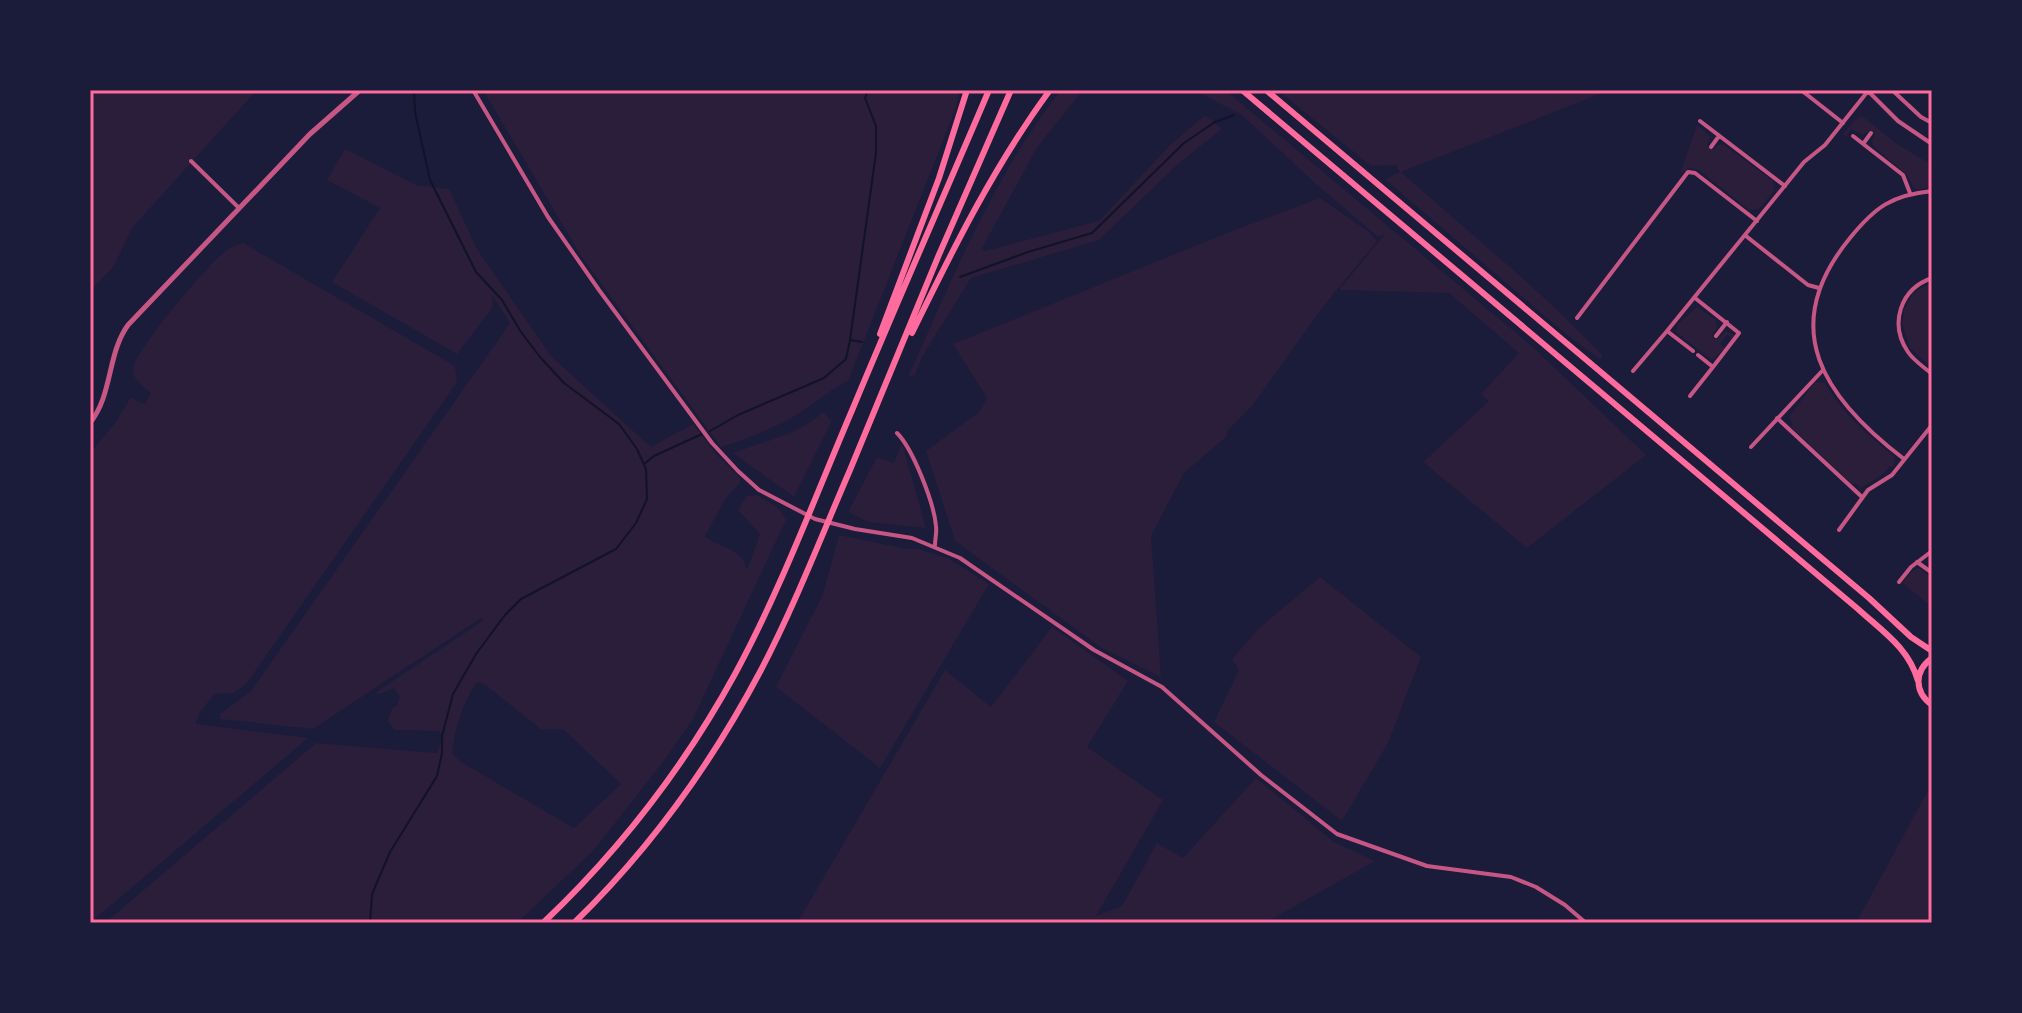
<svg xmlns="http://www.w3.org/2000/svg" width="2022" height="1013" font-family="Commissioner,sans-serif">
  <rect width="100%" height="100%" fill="#1b1b3a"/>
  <path fill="#2a1e3b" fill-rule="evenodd" d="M 90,90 L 257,90 L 132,228 L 114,266 L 90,291 Z
    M 483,90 L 960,90 L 956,108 L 848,381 C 826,392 809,408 788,420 C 766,431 744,440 721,447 L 581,256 Z
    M 1061,90 L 1083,90 L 1038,146 L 982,248 L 985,251 L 1099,221 L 1170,145 L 1205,115 L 1222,129 L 1178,164 L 1099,240 L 971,278 L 922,357 L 915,375 L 908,377 C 952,279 994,175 1061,90 Z
    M 1194,90 L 1225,90 L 1534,348 L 1646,455 L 1527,548 L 1423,462 L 1489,401 L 1481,394 L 1519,353 L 1449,293 L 1339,290 L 1385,234 L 1378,237 L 1317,185 L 1242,115 Z
    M 1287,90 L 1610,90 L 1401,172 C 1468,232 1540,289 1602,355 L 1601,360 L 1567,335 L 1385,179 L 1400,172 L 1396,165 L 1371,166 L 1281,93 Z
    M 1862,116 L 1897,144 L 1932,165 L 1932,188 L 1915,189 L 1906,174 L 1873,146 L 1872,140 L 1875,134 L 1870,130 L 1863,135 L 1851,129 L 1846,137 L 1843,134 L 1854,121 Z
    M 1697,125 L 1710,136 L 1707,146 L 1713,150 L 1718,145 L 1723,144 L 1773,181 L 1774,191 L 1759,209 L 1749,210 L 1699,170 L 1690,168 L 1680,174 Z
    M 345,149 L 416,185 L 449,189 L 477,249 L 551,356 L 651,447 L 693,424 L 716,454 L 740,478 L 740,483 L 726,498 L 705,536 C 721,550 742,546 747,570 L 760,534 L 738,510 L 747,496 L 757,495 L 778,508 L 786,520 L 693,719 L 663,762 L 593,851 L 517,923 L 105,923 L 316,743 L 436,753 L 444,737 L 439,731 L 394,730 L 388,721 L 392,708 L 397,706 L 400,697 L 394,688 L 380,694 L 375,693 L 484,620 L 481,618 L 313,729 L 220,719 L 220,714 L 251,691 L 510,323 L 492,295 L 493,307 L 457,354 L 332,282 L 380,208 L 327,180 ZM 477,682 L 484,684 L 541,729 L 563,729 L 621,784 L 574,828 L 461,762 L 452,754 C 455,726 462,705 477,682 Z
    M 1320,198 L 1369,232 L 1377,241 L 1322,308 L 1253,405 L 1227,431 L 1227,436 L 1184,473 L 1151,536 L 1161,677 L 1102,648 L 955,541 L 926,451 L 979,412 L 987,398 L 953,344 L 1237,229 Z
    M 243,243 L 455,366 L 457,382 L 247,683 L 234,693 L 214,694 L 199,714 L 196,724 L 308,738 L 90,923 L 90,453 L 116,422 L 130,398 L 145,404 L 151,393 C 144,387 133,381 133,369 C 134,351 209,263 226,251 C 231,247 238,245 243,243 Z
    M 1932,282 L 1932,368 L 1910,348 L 1902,323 L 1904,310 L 1913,293 Z
    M 1697,307 L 1716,320 L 1717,328 L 1712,335 L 1718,339 L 1726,331 L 1734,335 L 1732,339 L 1727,335 L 1720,344 L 1725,348 L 1712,360 L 1676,332 L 1677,325 Z
    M 1815,382 L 1825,383 C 1843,414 1867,435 1895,457 L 1893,468 L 1890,466 L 1883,474 L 1861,488 L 1855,483 L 1853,485 L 1791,427 L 1793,424 L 1789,417 Z
    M 823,412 L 832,421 L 794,497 L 733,453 C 763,441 799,435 823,412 Z
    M 902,443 L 926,528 L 868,522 L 848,512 L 877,457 L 894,463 Z
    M 839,535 L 907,549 L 919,549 L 949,559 L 989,584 L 880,768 L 776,687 L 823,594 Z
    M 1919,568 L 1928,575 L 1932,570 L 1932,607 L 1902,583 L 1912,571 Z
    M 1320,577 L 1421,657 L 1388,743 L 1342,821 L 1214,722 L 1239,670 L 1232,659 L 1260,627 Z
    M 1052,627 L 1128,681 L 1087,747 L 1163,800 L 1096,916 L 1122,906 L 1157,843 L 1183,858 L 1256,778 L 1334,842 L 1375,861 L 1265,923 L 797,923 L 945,670 L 991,707 Z
    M 1932,783 L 1932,923 L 1856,923 Z"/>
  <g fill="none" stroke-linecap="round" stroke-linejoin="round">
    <path stroke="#12122b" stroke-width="2" d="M 960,277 L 1028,252 L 1092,233 L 1184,143 L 1215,122 L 1234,115
      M 850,340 L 876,153 L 876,126 L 865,98 L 868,90
      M 710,431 L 738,415 L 824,378 L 846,359 L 850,340 L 862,342
      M 644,464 L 654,456 L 702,434
      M 370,923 L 372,894 L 390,852 L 437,776 L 442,753 L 442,736 L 453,694 L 476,654 L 505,615 L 521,599 L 616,549 L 636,523 L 647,499 L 646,469 L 637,449 L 619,424 L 564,383 L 540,357 L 521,332 L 502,300 L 476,272 L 430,180 L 415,112 L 414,90"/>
    <path stroke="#c65784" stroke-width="4" d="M 473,90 L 548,217 L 599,290 L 712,443 L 738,471 L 759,490 L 815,519 L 855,529 L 912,538 L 960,558 L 1094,650 L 1162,687 L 1261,775 L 1337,834 L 1427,866 L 1511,877 L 1536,887 L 1565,905 L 1586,923
      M 1801,90 L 1843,123
      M 1892,90 L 1921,117 L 1932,123
      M 1700,121 L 1785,186
      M 1853,136 L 1903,175 L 1910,193
      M 1863,144 L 1871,133
      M 1711,147 L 1719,136
      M 191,161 L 238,207
      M 1746,236 L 1808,285 L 1819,288
      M 1932,278 C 1900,289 1889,324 1908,352 C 1914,361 1924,367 1932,374
      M 1695,298 L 1739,333 L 1713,367 L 1698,355
      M 1577,318 L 1688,172 L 1695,173 L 1757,221
      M 1716,336 L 1727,322
      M 1693,351 L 1667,331 L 1804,162 L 1825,145 L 1868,91 L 1898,121 L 1932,144
      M 1633,371 L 1667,331
      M 1690,396 L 1713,367
      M 1777,418 L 1862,497
      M 897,433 C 913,449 934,503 936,526 C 937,532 935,539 935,545
      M 1751,447 L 1823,370
      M 1904,459 C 1824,398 1776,328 1850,238 C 1875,207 1892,195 1932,191
      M 1839,530 L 1868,490 L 1892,475 L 1932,425
      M 1917,562 L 1931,572
      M 1899,582 L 1911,567 L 1932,551"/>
    <path stroke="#c65784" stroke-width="5" d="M 90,423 C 113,394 107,354 128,325 L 310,134 L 360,90"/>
    <path stroke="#ff6b9d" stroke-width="6" d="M 1242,90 L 1858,609 C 1882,631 1909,648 1918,681
      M 1266,90 L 1869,598 L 1911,637 L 1932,651
      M 912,333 C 953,249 994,166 1050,90
      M 880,334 L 939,178 L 967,90
      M 1932,658 C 1914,671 1914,692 1932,705
      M 543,923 C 620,850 684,767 735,674 C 781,589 815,497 853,408 C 897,302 944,196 989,90
      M 574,923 C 650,849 712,763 761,670 C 795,605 821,537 850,470 C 880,399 908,328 938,257 C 962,201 987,146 1011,90"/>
  </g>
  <rect width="2022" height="1013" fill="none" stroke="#1b1b3a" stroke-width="184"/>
  <rect x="92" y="92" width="1838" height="829" fill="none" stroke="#ff6b9d" stroke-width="3"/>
</svg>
